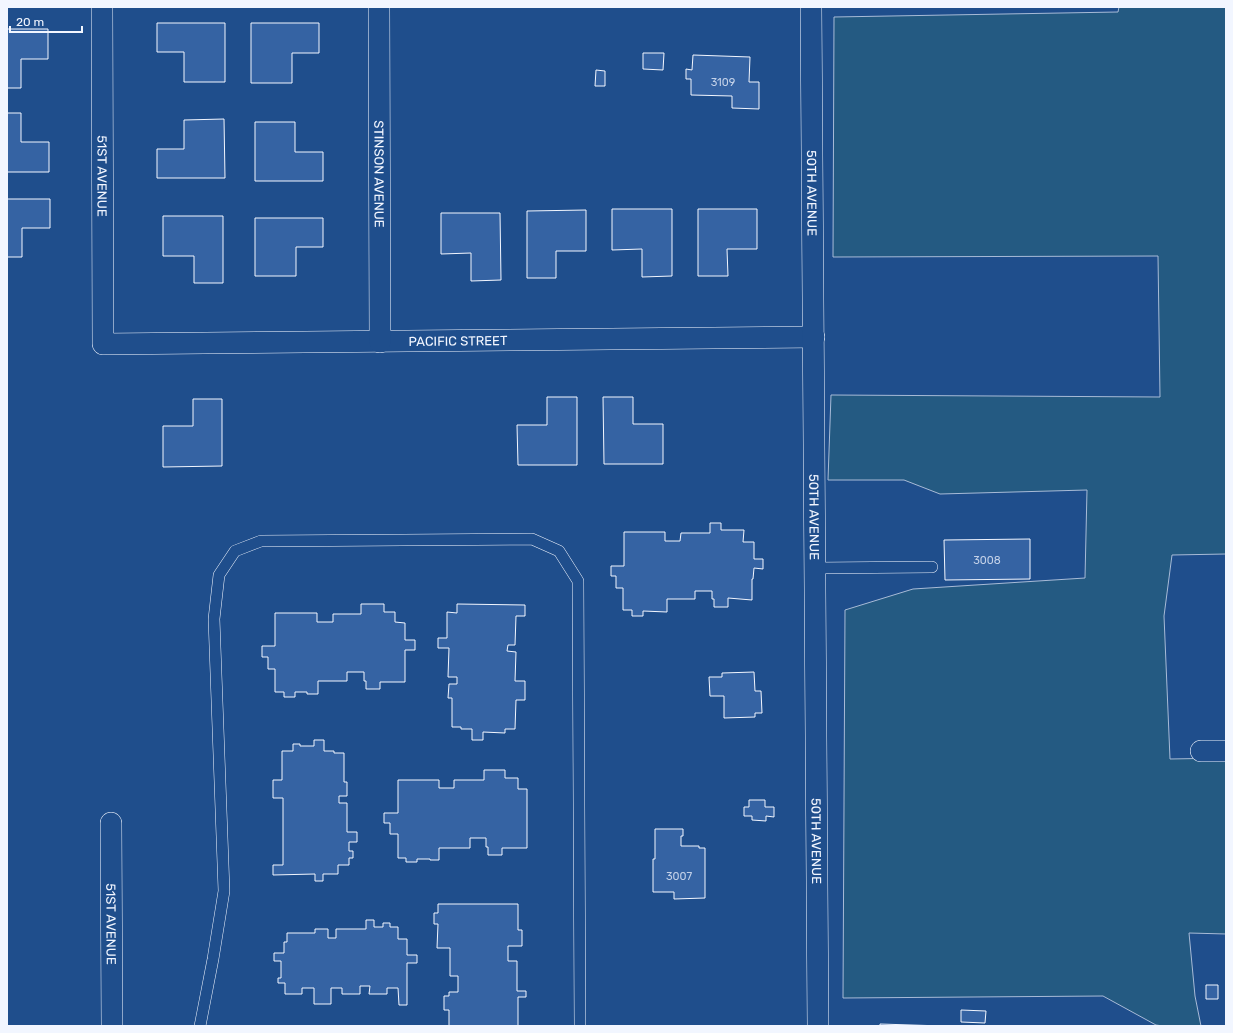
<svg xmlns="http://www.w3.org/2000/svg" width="1233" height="1033" font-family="Rubik,sans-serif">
  <rect width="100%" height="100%" fill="#1f4e8c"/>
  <path fill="#245a82" stroke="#a8bbd7" d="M 1119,7 L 1226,7 L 1226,554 L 1172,555 L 1164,616 L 1170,759 L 1226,758 L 1226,934 L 1189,933 L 1195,996 L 1201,1026 L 1163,1026 L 1156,1025 L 1103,996 L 843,998 L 845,610 L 913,589 L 1085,578 L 1087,490 L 940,494 L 904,480 L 828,480 L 831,395 L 1160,397 L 1158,256 L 833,257 L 834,17 L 1118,12 Z"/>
  <path fill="#3563a3" stroke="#f2f6ff" d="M 157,23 L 225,23 L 225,82 L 184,82 L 184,52 L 157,52 Z
    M 251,23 L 319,23 L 319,53 L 292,53 L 292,83 L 251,83 Z
    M 7,29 L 48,29 L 48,59 L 21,59 L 21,88 L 7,88 Z
    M 643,53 L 664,53 L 663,70 L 643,69 Z
    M 693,55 L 750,57 L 749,82 L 759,82 L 759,109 L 732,108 L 732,96 L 691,95 L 691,79 L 686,79 L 686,69 L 692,70 Z
    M 596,70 L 605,71 L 605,86 L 595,86 Z
    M 7,113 L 21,113 L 21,142 L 49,142 L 49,172 L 7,172 Z
    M 224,119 L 225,178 L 157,178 L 157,149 L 184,149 L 184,120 Z
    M 255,122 L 295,122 L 295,152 L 323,152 L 323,181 L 255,181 Z
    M 7,199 L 50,199 L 50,228 L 22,228 L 22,257 L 7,257 Z
    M 612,209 L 672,209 L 672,276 L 642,277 L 642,249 L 612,250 Z
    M 698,209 L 757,209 L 757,249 L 727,249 L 728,276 L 698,276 Z
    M 586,210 L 586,251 L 556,251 L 556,278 L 527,278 L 527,211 Z
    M 441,213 L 500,213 L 501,280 L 471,281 L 471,253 L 441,254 Z
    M 163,216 L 223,216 L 223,283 L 194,283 L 194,256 L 163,256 Z
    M 255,218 L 323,218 L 323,247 L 296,247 L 296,276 L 255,276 Z
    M 547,397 L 577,397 L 577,465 L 518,465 L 517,425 L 547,425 Z
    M 603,397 L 633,397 L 633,424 L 663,424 L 663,464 L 604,464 Z
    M 193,399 L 222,399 L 222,466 L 163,467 L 163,426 L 193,426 Z
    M 710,523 L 721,523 L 721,530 L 744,530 L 743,542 L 754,542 L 754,559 L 763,559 L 763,569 L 754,568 L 753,579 L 752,579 L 752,600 L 728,598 L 728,607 L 714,607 L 714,599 L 712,599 L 712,591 L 695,591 L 695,599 L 667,599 L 667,612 L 643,611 L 643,616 L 632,616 L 632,610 L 623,610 L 623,588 L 616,588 L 616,576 L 611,576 L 611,566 L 624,566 L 624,532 L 665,532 L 665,541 L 680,541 L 681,533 L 710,533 Z
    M 1030,539 L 1030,579 L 945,580 L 944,540 Z
    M 361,604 L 384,604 L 384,612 L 395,612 L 395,622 L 405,623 L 405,640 L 415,640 L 415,650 L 405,650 L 405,682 L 380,682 L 380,689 L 366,689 L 366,681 L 364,681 L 364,672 L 347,672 L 347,681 L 318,681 L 318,694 L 307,694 L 307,692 L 295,692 L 295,697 L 284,697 L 284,692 L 275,692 L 275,669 L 268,669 L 268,657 L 262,657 L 262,646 L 275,646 L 275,613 L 317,613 L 317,622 L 333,622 L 333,614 L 361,614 Z
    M 457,604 L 525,605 L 525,616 L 516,616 L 515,645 L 508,645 L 507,651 L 516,652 L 515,681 L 525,681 L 525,700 L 516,700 L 515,729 L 505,729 L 505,733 L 483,732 L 483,740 L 472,740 L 472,729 L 461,729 L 461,727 L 452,727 L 452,698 L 448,698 L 449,684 L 457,684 L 457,677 L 448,677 L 449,648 L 438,648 L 438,638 L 447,638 L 447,612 L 457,613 Z
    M 754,672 L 755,691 L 761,691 L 762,713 L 755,713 L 755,717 L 724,718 L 724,696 L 710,696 L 709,677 L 722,677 L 722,673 Z
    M 314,740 L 324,740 L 324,751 L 334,751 L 334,753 L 344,753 L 344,782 L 347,782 L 347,796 L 339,796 L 339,803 L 347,803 L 347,832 L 357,832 L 357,842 L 349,842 L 349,851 L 353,851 L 353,858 L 349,858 L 349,865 L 338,865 L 338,874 L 323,874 L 323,881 L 315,881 L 315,874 L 273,875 L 273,865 L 283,865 L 283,798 L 273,798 L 273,780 L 282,780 L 282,751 L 293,751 L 293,744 L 300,744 L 300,746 L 314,746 Z
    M 484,770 L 505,770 L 505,778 L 518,778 L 518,789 L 527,789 L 527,848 L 502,848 L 502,855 L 488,855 L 488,847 L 486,847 L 486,838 L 470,838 L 470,848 L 439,848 L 439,860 L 430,860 L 430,859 L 417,859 L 417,862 L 406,862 L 406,858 L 398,858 L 398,834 L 390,834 L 390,823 L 384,823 L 384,813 L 398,813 L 398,780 L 439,780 L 439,788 L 454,788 L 454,780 L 484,780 Z
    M 749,800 L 765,800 L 765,807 L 774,807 L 774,817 L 766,816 L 766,821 L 752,820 L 752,816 L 744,816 L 744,807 L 749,807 Z
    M 655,829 L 683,829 L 683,836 L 681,836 L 681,846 L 699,846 L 699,848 L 705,848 L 705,898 L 674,899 L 674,892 L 653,892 L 653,859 L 655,859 Z
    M 438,904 L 518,904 L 518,930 L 522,930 L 522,946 L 508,946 L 508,961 L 517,961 L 517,991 L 526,991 L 526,997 L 518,997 L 518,1026 L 449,1026 L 449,1010 L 444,1010 L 444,996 L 449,996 L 449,992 L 458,992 L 458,976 L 450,976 L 450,948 L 437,948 L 438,924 L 434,924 L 434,913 L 438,913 Z
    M 366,920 L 374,920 L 374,927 L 383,927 L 383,923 L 390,923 L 390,927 L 398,927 L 398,939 L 407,939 L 407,955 L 417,955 L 417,963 L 407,963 L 407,1005 L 399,1005 L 398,988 L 387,988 L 387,994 L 369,994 L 370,986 L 360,986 L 360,994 L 342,994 L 342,988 L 331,988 L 331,1004 L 314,1004 L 314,988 L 302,988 L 302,994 L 285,994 L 285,983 L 278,983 L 278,978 L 281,978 L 281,961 L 274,961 L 274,953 L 284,953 L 284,942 L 287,942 L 287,933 L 315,933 L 315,929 L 328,929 L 328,938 L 336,938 L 336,929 L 366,929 Z
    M 1206,985 L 1218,985 L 1218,999 L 1206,999 Z
    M 961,1010 L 986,1011 L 985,1023 L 961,1022 Z
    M 880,1024 L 943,1026 L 880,1026 Z"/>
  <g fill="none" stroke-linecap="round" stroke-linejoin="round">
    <g stroke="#f2f6ff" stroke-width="12">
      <path id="service" d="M 815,568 L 932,567
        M 200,1026 L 213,959 L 224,891 L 214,619 L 219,575 L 235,551 L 261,541 L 532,539 L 559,551 L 578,581 L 580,1026"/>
    </g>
    <g stroke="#f2f6ff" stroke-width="22">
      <g id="minor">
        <path id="s1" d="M 102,7 L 103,344 L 814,337"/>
        <path id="s2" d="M 379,7 L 380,342"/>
        <path id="s3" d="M 811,7 L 818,1026"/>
        <path d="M 1201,751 L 1226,751"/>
        <path id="s4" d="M 111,823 L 112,1026"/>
      </g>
    </g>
    <use href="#service" stroke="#1f4e8c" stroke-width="11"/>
    <use href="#minor" stroke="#1f4e8c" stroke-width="21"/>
  </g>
  <g text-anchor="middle" stroke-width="3" stroke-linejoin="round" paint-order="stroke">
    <g font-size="11" fill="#c3d1e8">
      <text x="723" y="86">3109</text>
      <text x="987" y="564">3008</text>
      <text x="679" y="880">3007</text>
    </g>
    <g font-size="13" fill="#f2f6ff" stroke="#1f4e8c">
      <text dy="5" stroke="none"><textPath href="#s2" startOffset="167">STINSON AVENUE</textPath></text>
      <text dy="5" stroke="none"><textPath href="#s1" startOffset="169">51ST AVENUE</textPath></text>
      <text dy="5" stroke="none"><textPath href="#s3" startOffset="186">50TH AVENUE</textPath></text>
      <text dy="5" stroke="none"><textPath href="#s1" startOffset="692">PACIFIC STREET</textPath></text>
      <text dy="5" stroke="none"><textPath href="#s3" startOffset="510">50TH AVENUE</textPath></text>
      <text dy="5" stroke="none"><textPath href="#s3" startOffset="834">50TH AVENUE</textPath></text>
      <text dy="5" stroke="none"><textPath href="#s4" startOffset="101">51ST AVENUE</textPath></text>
    </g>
  </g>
  <rect width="1233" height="1033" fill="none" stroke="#f2f6ff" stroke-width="16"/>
  <path d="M10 26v6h72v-6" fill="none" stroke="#f2f6ff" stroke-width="2"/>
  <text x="16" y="26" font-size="12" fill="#f2f6ff" stroke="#1f4e8c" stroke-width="3" paint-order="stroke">20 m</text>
</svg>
